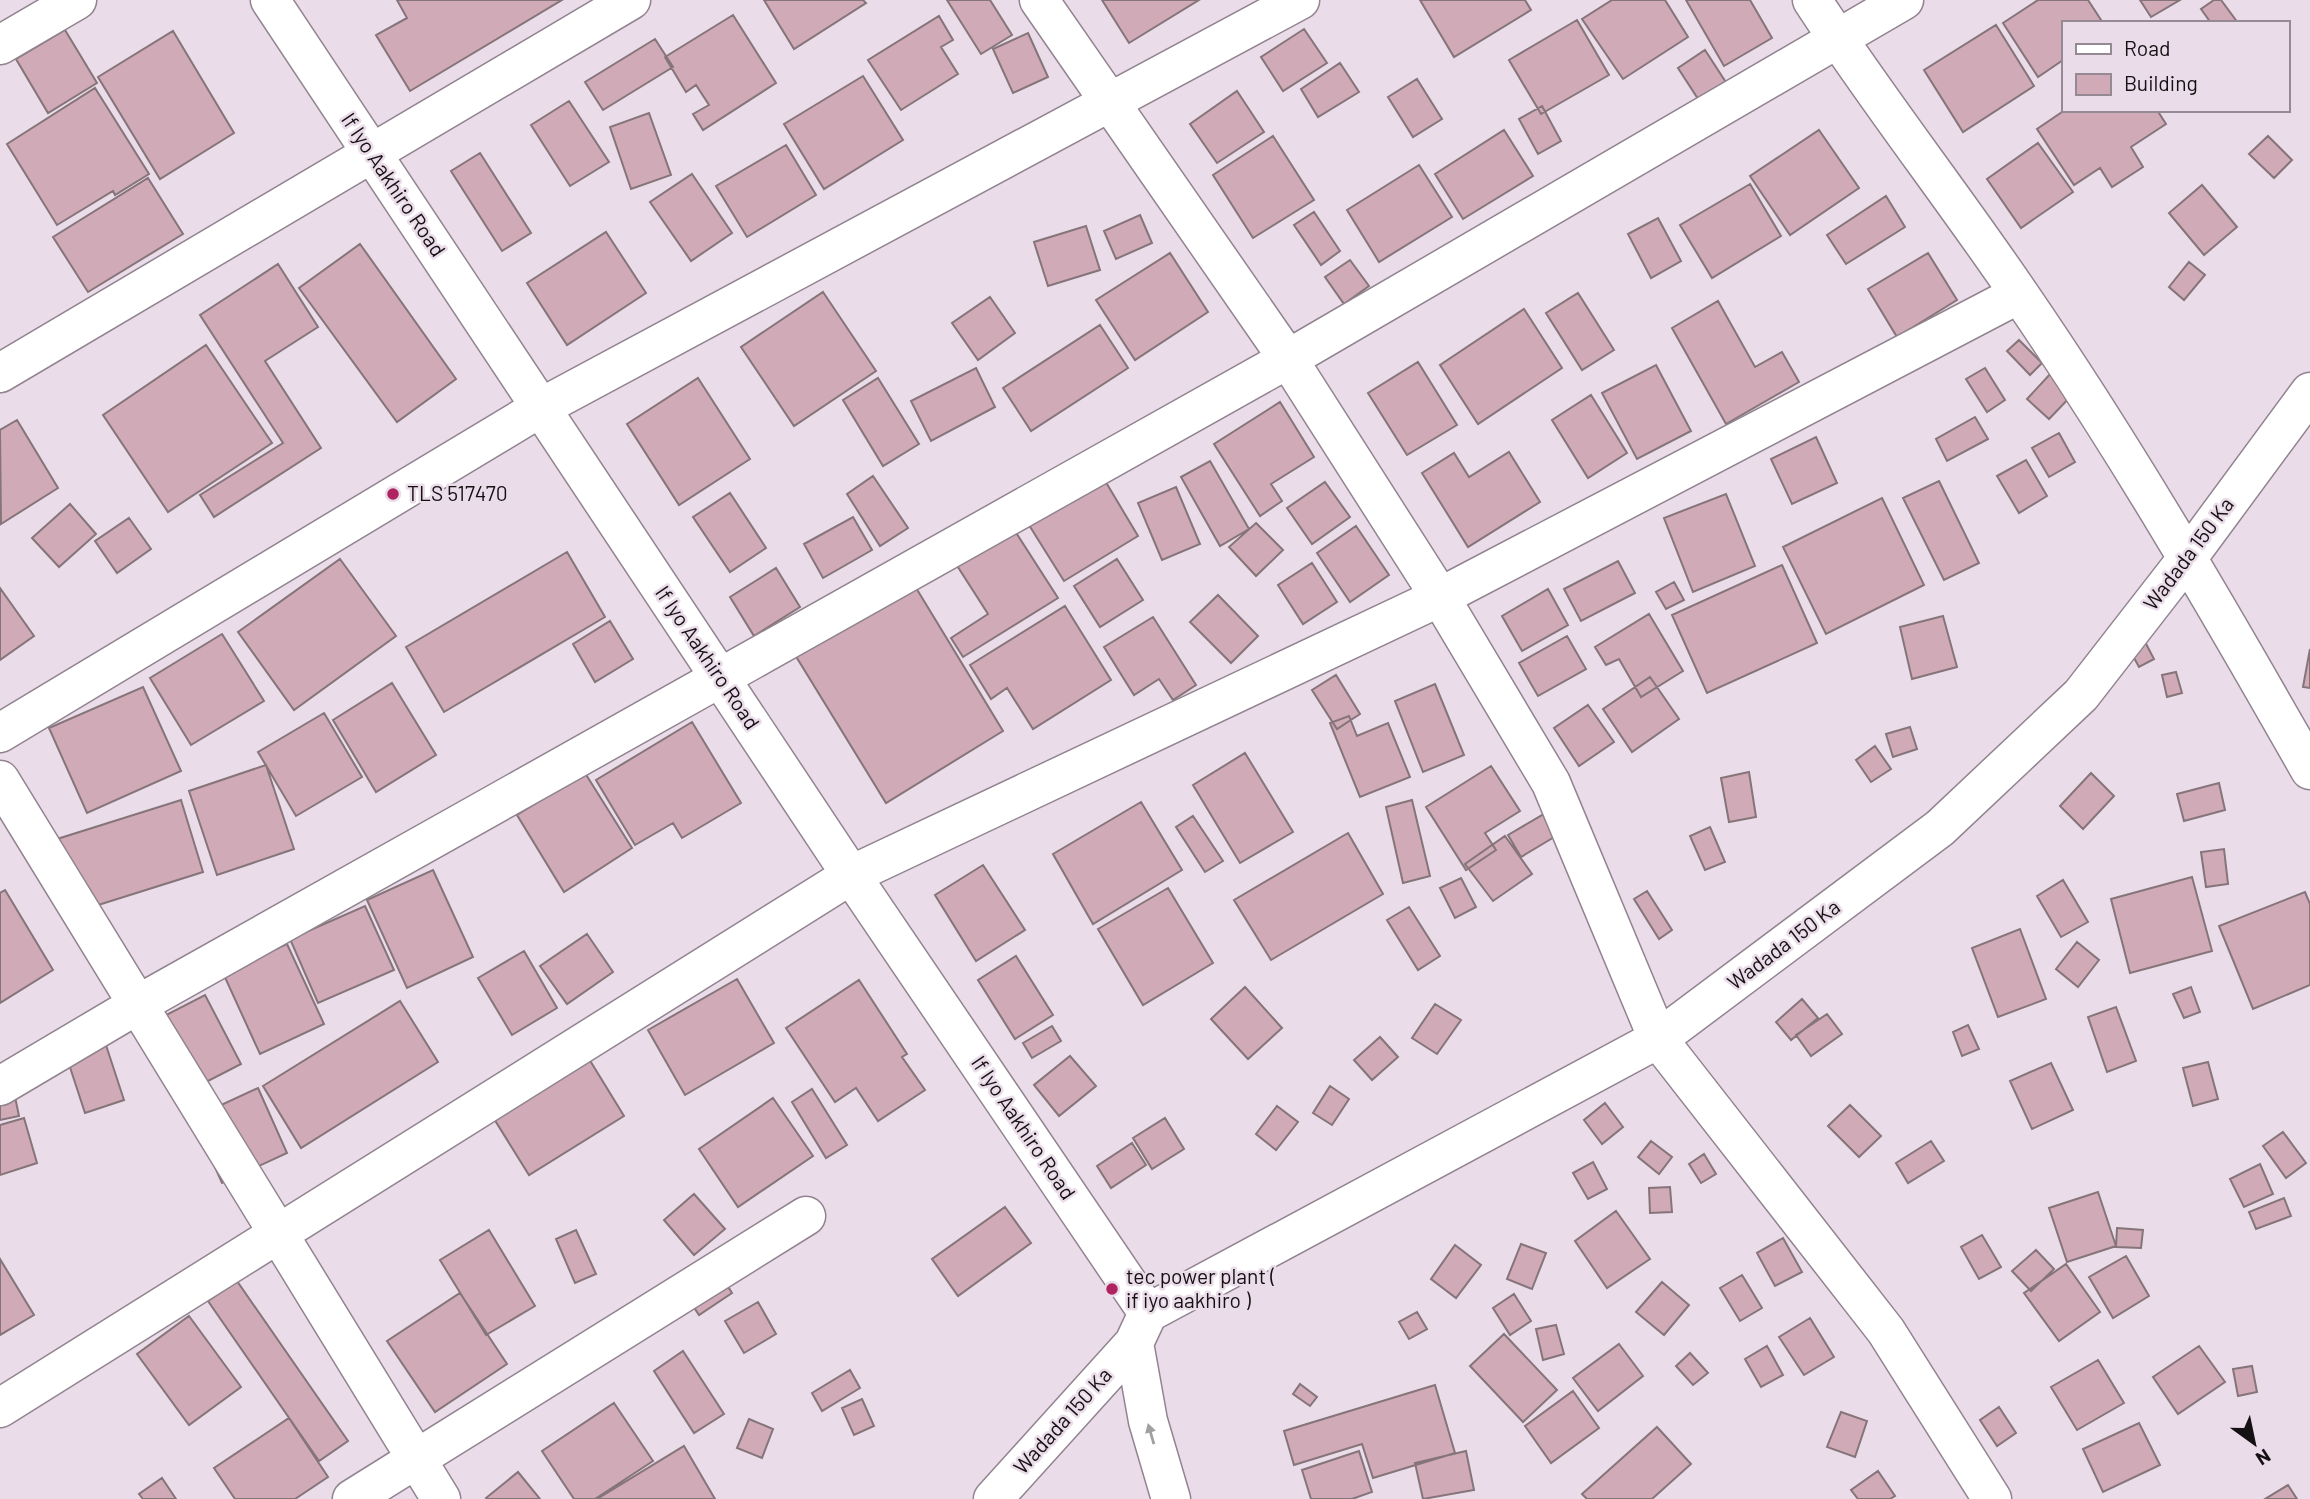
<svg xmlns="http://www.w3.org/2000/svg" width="2310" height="1499" font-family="Barlow,sans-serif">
  <rect width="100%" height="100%" fill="#eadce8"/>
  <path fill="#d0abb7" stroke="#857479" stroke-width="2" d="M 397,0 L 562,0 L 410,91 L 376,35 L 407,18 Z
    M 764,0 L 863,0 L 866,3 L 794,49 Z
    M 947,0 L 990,0 L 1012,35 L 981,54 Z
    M 1102,0 L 1199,0 L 1129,43 Z
    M 1420,0 L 1525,0 L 1531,10 L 1454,57 Z
    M 1612,0 L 1665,0 L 1688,37 L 1623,79 L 1582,19 Z
    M 1686,0 L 1750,0 L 1772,38 L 1724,66 Z
    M 2038,0 L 2088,0 L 2103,23 L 2063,23 L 2063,60 L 2038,77 L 2003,23 Z
    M 2140,0 L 2180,0 L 2151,17 Z
    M 2214,0 L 2221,0 L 2238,23 L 2211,23 L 2201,9 Z
    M 733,15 L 776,83 L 703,130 L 693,114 L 709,105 L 696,85 L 686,92 L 665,57 Z
    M 939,16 L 953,40 L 941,47 L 958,74 L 901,110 L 868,60 Z
    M 1577,20 L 1609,75 L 1541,114 L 1509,60 Z
    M 1996,25 L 2034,86 L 1963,132 L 1924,70 Z
    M 1304,29 L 1327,63 L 1283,91 L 1261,57 Z
    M 65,30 L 97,83 L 48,113 L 16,59 Z
    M 173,31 L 234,133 L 160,179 L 98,77 Z
    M 1028,33 L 1048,77 L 1013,93 L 993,49 Z
    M 655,39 L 673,67 L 603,110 L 585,82 Z
    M 1705,50 L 1729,87 L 1702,105 L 1678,68 Z
    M 1340,63 L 1359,92 L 1318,117 L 1301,89 Z
    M 863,76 L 903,140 L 824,189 L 784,124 Z
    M 1417,79 L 1442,119 L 1413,137 L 1388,97 Z
    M 95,88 L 149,174 L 115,195 L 113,191 L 57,225 L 7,144 Z
    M 1237,91 L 1264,132 L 1217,163 L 1190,124 Z
    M 569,101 L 609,162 L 570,186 L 531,125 Z
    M 1542,106 L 1561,141 L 1538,154 L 1519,119 Z
    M 2065,110 L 2157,110 L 2166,124 L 2131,147 L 2143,167 L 2112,187 L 2100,168 L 2074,185 L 2037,129 Z
    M 649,113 L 671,175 L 631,189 L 610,127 Z
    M 1504,130 L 1533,176 L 1463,219 L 1435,174 Z
    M 1819,130 L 1859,188 L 1790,235 L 1750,176 Z
    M 1273,136 L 1314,200 L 1253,238 L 1213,175 Z
    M 2268,136 L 2292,160 L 2274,178 L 2249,154 Z
    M 2038,143 L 2073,192 L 2021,228 L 1987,179 Z
    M 786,145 L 816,195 L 747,237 L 716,186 Z
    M 480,153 L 531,233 L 502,251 L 451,171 Z
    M 1419,165 L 1452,217 L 1379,262 L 1347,210 Z
    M 692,174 L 732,233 L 691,261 L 650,202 Z
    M 148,178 L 183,234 L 88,292 L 53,237 Z
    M 1750,184 L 1781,236 L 1712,278 L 1680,225 Z
    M 2202,185 L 2237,227 L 2204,255 L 2169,213 Z
    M 1886,196 L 1905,227 L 1846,264 L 1827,235 Z
    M 1314,212 L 1340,251 L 1321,265 L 1294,225 Z
    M 1140,215 L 1152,243 L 1116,259 L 1104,231 Z
    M 1658,218 L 1681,261 L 1651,278 L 1628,234 Z
    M 1086,226 L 1100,270 L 1048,286 L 1034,242 Z
    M 606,232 L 646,293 L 567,345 L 527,283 Z
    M 360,244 L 456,379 L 397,422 L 299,288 Z
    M 1170,253 L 1208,312 L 1135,360 L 1096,300 Z
    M 1928,253 L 1957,300 L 1897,337 L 1868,289 Z
    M 1350,260 L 1369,286 L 1344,304 L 1325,277 Z
    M 2189,262 L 2205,275 L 2184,300 L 2169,287 Z
    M 278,264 L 318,327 L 265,361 L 321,448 L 214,517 L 200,495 L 283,443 L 200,315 Z
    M 823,292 L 876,371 L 794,426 L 741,347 Z
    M 1578,293 L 1614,350 L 1582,370 L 1546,313 Z
    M 990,297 L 1015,333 L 978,360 L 952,323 Z
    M 1718,301 L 1755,367 L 1782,352 L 1799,382 L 1726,424 L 1672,328 Z
    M 1524,309 L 1562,368 L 1478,424 L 1440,365 Z
    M 1100,325 L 1128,368 L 1031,431 L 1003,388 Z
    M 2019,340 L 2042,363 L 2030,375 L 2007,351 Z
    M 206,345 L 272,443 L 168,512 L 103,415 Z
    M 1418,362 L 1457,425 L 1407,455 L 1368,393 Z
    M 1656,365 L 1691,431 L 1637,459 L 1602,393 Z
    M 976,368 L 995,407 L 931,441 L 911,401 Z
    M 1985,368 L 2005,400 L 1987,412 L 1966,379 Z
    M 2052,372 L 2074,393 L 2049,419 L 2027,399 Z
    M 698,378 L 750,459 L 679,505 L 627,424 Z
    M 878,378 L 919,444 L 883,466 L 843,400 Z
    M 1591,395 L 1627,453 L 1588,478 L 1552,420 Z
    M 1280,402 L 1314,457 L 1271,484 L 1282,501 L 1260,516 L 1214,444 Z
    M 1975,417 L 1988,439 L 1947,461 L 1936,439 Z
    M 17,420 L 58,488 L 1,524 L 0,430 Z
    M 2059,433 L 2075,462 L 2049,477 L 2032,448 Z
    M 1816,437 L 1837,483 L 1792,504 L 1771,459 Z
    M 1509,452 L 1540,502 L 1468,547 L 1422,473 L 1454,453 L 1469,477 Z
    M 2026,460 L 2047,496 L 2019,513 L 1997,476 Z
    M 1210,461 L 1249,529 L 1220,546 L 1181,477 Z
    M 873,476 L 908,528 L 880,546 L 847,494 Z
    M 1104,479 L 1138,536 L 1064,581 L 1029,525 Z
    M 1939,481 L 1979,563 L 1944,580 L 1903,498 Z
    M 1325,482 L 1350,517 L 1312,544 L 1287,508 Z
    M 1176,487 L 1200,544 L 1162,560 L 1138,503 Z
    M 730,493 L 766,548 L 730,572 L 693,517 Z
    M 1726,494 L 1755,566 L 1693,592 L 1664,518 Z
    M 1882,498 L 1924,585 L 1826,634 L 1783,547 Z
    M 70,504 L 96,534 L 59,567 L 32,538 Z
    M 853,517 L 872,550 L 823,578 L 804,544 Z
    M 129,518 L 151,549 L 117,573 L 95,541 Z
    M 1256,523 L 1283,550 L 1256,576 L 1229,547 Z
    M 1356,526 L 1389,575 L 1350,602 L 1317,553 Z
    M 1013,528 L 1058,598 L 963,657 L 951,638 L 988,614 L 956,564 Z
    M 567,552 L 605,617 L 444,712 L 406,647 Z
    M 340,559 L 396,636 L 294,710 L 238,632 Z
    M 1117,559 L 1143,600 L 1100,627 L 1074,586 Z
    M 1618,561 L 1635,593 L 1581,621 L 1564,589 Z
    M 1312,563 L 1337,602 L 1303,624 L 1278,585 Z
    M 1782,565 L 1817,643 L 1707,693 L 1672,615 Z
    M 776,568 L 800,607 L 754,636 L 730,597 Z
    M 907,573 L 1003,731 L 886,803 L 789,645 Z
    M 1674,582 L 1684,600 L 1666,609 L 1656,592 Z
    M 0,588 L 34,636 L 0,660 Z
    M 1548,589 L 1568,625 L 1522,651 L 1502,616 Z
    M 1218,595 L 1258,636 L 1231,663 L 1190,622 Z
    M 1065,606 L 1111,680 L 1033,729 L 1007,688 L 991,699 L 970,665 Z
    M 1649,614 L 1683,671 L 1641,697 L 1619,659 L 1606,665 L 1595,647 Z
    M 1943,616 L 1957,667 L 1912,679 L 1900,627 Z
    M 1153,617 L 1196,685 L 1173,700 L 1159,679 L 1134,695 L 1104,647 Z
    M 610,621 L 633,659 L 595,682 L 573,644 Z
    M 222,634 L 264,701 L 191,745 L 150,678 Z
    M 1567,636 L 1586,669 L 1538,696 L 1519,663 Z
    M 2143,638 L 2154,659 L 2139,667 L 2128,647 Z
    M 2310,649 L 2310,688 L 2303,687 Z
    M 2176,672 L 2182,693 L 2167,697 L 2162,675 Z
    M 1336,675 L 1360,714 L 1337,729 L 1312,690 Z
    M 1650,677 L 1679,719 L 1632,752 L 1603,709 Z
    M 392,683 L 436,755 L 376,792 L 333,720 Z
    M 1435,684 L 1464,755 L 1423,772 L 1395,701 Z
    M 143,687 L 181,771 L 87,813 L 49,728 Z
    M 1588,705 L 1614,742 L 1579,766 L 1554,728 Z
    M 324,713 L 362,777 L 296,816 L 258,752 Z
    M 1349,716 L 1357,736 L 1388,723 L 1410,777 L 1360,797 L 1330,723 Z
    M 692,722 L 741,803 L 682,838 L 673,823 L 635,845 L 596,780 Z
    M 1910,727 L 1917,749 L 1893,757 L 1886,734 Z
    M 1875,746 L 1891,769 L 1871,782 L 1856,760 Z
    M 1245,753 L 1293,832 L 1240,863 L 1193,785 Z
    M 266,765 L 294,849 L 217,875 L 189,791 Z
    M 1491,766 L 1520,811 L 1485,833 L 1496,850 L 1466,870 L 1426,807 Z
    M 1749,772 L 1756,817 L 1729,822 L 1721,778 Z
    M 585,773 L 632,848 L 564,892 L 517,815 Z
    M 2091,773 L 2114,796 L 2083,829 L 2060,806 Z
    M 2219,783 L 2225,810 L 2184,821 L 2177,794 Z
    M 181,800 L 203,872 L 76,912 L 54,840 Z
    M 1412,800 L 1430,876 L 1403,883 L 1386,807 Z
    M 1141,802 L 1182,870 L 1093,924 L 1053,854 Z
    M 1544,814 L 1556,836 L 1521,857 L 1508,835 Z
    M 1193,816 L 1223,861 L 1205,872 L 1176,827 Z
    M 1710,827 L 1725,862 L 1705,870 L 1690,836 Z
    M 1348,833 L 1383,894 L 1271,960 L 1234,900 Z
    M 1505,836 L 1532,874 L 1493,901 L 1465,864 Z
    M 2224,849 L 2228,884 L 2206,887 L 2201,852 Z
    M 983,865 L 1025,930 L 976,961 L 935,895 Z
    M 433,870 L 473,957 L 407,988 L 367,900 Z
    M 2192,877 L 2212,951 L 2130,973 L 2111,899 Z
    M 1461,878 L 1476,907 L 1455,918 L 1440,888 Z
    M 2063,880 L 2088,922 L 2061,937 L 2037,896 Z
    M 1168,888 L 1213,963 L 1143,1005 L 1098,929 Z
    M 5,890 L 53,970 L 0,1003 L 0,893 Z
    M 1647,891 L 1672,930 L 1659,939 L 1634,899 Z
    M 2305,892 L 2310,904 L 2310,985 L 2253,1009 L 2219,926 Z
    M 365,906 L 394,970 L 318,1003 L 290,939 Z
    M 1409,907 L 1440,956 L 1418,970 L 1387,920 Z
    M 2020,929 L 2046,999 L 1998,1017 L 1972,948 Z
    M 587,934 L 613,972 L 567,1004 L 540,966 Z
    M 2077,942 L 2099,960 L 2078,987 L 2056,969 Z
    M 287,944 L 324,1024 L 260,1054 L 223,973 Z
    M 524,951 L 557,1008 L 512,1035 L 478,978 Z
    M 1016,956 L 1053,1015 L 1015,1039 L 978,980 Z
    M 737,979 L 774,1043 L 685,1095 L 648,1030 Z
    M 859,980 L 907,1054 L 902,1057 L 925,1090 L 878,1121 L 856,1088 L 835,1102 L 786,1028 Z
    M 1245,987 L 1282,1028 L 1248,1059 L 1211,1019 Z
    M 2191,987 L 2200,1012 L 2184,1018 L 2173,994 Z
    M 205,995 L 241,1064 L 179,1096 L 143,1027 Z
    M 1802,999 L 1818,1018 L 1791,1040 L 1776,1022 Z
    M 400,1001 L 438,1062 L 301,1148 L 263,1086 Z
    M 1435,1004 L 1461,1020 L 1437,1054 L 1412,1038 Z
    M 2116,1007 L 2136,1061 L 2107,1072 L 2088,1017 Z
    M 1827,1014 L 1842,1034 L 1811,1056 L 1796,1035 Z
    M 1968,1025 L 1979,1049 L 1962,1056 L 1953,1032 Z
    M 1052,1026 L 1061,1041 L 1032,1058 L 1023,1043 Z
    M 102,1033 L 124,1100 L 85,1113 L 63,1046 Z
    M 1380,1037 L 1398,1057 L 1372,1080 L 1354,1060 Z
    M 586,1054 L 624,1116 L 529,1175 L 491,1114 Z
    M 1070,1056 L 1096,1086 L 1059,1116 L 1034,1085 Z
    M 2208,1062 L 2218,1099 L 2193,1106 L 2183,1068 Z
    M 2051,1063 L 2073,1110 L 2032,1129 L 2010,1081 Z
    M 9,1068 L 19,1116 L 0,1120 L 0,1070 Z
    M 1330,1086 L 1349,1099 L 1332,1125 L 1313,1113 Z
    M 258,1088 L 287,1153 L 222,1183 L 193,1118 Z
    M 812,1089 L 847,1145 L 826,1158 L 792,1102 Z
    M 773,1098 L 813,1156 L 738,1207 L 699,1149 Z
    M 1605,1103 L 1623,1127 L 1602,1144 L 1584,1120 Z
    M 1850,1105 L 1881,1136 L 1859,1157 L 1828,1126 Z
    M 1277,1106 L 1298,1122 L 1276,1150 L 1256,1134 Z
    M 24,1118 L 37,1163 L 0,1175 L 0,1125 Z
    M 1165,1118 L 1184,1149 L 1152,1169 L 1133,1138 Z
    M 2283,1132 L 2306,1163 L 2286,1178 L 2263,1146 Z
    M 1651,1141 L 1672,1157 L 1659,1174 L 1638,1157 Z
    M 1931,1141 L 1944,1161 L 1908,1183 L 1896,1163 Z
    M 1132,1143 L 1146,1165 L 1111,1188 L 1097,1166 Z
    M 1704,1154 L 1716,1174 L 1701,1183 L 1689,1164 Z
    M 1593,1162 L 1607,1189 L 1588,1199 L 1573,1173 Z
    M 2260,1164 L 2273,1194 L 2244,1207 L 2230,1179 Z
    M 1670,1187 L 1672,1212 L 1650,1213 L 1649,1188 Z
    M 2098,1192 L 2116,1246 L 2067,1262 L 2049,1208 Z
    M 694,1194 L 725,1229 L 694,1255 L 664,1220 Z
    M 2284,1198 L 2291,1216 L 2256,1229 L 2249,1212 Z
    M 1005,1207 L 1031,1243 L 958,1296 L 932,1259 Z
    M 1616,1211 L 1650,1259 L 1607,1288 L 1575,1241 Z
    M 2117,1228 L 2143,1230 L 2141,1248 L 2116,1247 Z
    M 489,1230 L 535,1306 L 486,1335 L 440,1260 Z
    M 576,1230 L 596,1274 L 575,1283 L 556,1239 Z
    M 1982,1235 L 2001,1267 L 1979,1279 L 1961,1247 Z
    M 1783,1238 L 1802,1272 L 1775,1286 L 1757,1253 Z
    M 1521,1244 L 1546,1253 L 1532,1289 L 1507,1279 Z
    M 1455,1245 L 1481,1265 L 1456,1298 L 1431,1279 Z
    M 2036,1250 L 2054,1269 L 2031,1291 L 2012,1271 Z
    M 2126,1256 L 2149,1296 L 2113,1318 L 2089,1277 Z
    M 0,1259 L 34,1315 L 0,1335 Z
    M 713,1263 L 732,1293 L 699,1315 L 680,1286 Z
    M 2066,1264 L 2100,1312 L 2059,1341 L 2024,1293 Z
    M 1742,1275 L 1762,1308 L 1740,1321 L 1720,1288 Z
    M 237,1281 L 348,1441 L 319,1461 L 208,1301 Z
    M 1662,1282 L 1689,1305 L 1664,1335 L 1636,1312 Z
    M 460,1293 L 507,1364 L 435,1412 L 387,1341 Z
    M 1514,1294 L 1531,1321 L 1510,1335 L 1493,1308 Z
    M 758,1302 L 776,1334 L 744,1353 L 725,1321 Z
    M 1417,1312 L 1427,1329 L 1409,1339 L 1399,1322 Z
    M 189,1316 L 241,1387 L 189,1425 L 137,1354 Z
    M 1810,1318 L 1834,1357 L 1804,1375 L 1779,1337 Z
    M 1556,1325 L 1564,1354 L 1543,1360 L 1536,1329 Z
    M 1504,1334 L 1557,1390 L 1523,1422 L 1470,1366 Z
    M 1619,1344 L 1643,1376 L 1598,1411 L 1573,1378 Z
    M 1767,1346 L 1783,1375 L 1761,1387 L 1745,1359 Z
    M 2199,1346 L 2225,1382 L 2178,1414 L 2153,1377 Z
    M 683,1351 L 724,1414 L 694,1433 L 654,1371 Z
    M 1690,1353 L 1708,1373 L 1693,1385 L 1676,1366 Z
    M 2098,1360 L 2124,1403 L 2077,1430 L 2051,1387 Z
    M 2252,1366 L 2257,1392 L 2238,1396 L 2233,1369 Z
    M 850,1370 L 860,1388 L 822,1411 L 812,1393 Z
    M 1300,1384 L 1317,1397 L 1310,1406 L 1293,1394 Z
    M 1435,1385 L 1455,1453 L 1373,1478 L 1362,1444 L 1294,1465 L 1284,1431 Z
    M 1573,1391 L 1599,1428 L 1551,1463 L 1525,1426 Z
    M 862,1399 L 874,1426 L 854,1435 L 842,1408 Z
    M 614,1403 L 653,1461 L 595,1499 L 574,1499 L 542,1451 Z
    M 1999,1407 L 2016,1433 L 1997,1446 L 1980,1420 Z
    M 1841,1412 L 1867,1421 L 1855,1457 L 1827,1447 Z
    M 289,1418 L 328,1477 L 295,1499 L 235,1499 L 214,1468 Z
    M 749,1419 L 773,1429 L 762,1458 L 737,1448 Z
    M 2139,1423 L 2160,1465 L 2103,1492 L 2083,1449 Z
    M 1657,1427 L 1691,1464 L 1652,1499 L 1587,1499 L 1582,1494 Z
    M 684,1446 L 715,1499 L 597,1499 Z
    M 1359,1451 L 1372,1492 L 1352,1499 L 1311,1499 L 1302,1470 Z
    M 1466,1451 L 1474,1490 L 1423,1499 L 1415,1463 Z
    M 1878,1471 L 1895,1496 L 1890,1499 L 1858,1499 L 1851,1490 Z
    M 518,1472 L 540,1499 L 487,1499 L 486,1498 Z
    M 162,1478 L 176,1499 L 143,1499 L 139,1494 Z
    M 2288,1485 L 2297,1499 L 2265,1499 Z"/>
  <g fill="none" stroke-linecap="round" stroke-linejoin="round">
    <g stroke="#918490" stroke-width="41">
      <path id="minor" d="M 270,0 L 851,875 L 1148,1313
        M 1039,0 L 1288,359 L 1440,597 L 1551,783 L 1658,1039 L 1886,1331 L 1992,1499
        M 1812,0 C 1878,101 1952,195 2020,295 C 2125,448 2218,608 2310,770
        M 0,45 L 77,0
        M 0,373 L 631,0
        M 0,733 L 540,408 L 1300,0
        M 0,780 L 441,1499
        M 0,1086 L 137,1005 L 1288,359 L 1904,0
        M 1134,1343 L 1148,1421 L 1171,1499
        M 0,1408 L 851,875 L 1440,597 L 2019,294
        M 352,1499 L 806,1216
        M 993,1499 L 1134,1343 L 1148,1313 L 1658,1039 L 1940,828 L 2081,695 L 2189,556 L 2310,392"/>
    </g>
    <use href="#minor" stroke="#fff" stroke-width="38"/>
  </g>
  <defs><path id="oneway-solid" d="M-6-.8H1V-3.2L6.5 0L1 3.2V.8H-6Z" transform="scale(1.75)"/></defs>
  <use fill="#a19fa1" href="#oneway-solid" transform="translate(1151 1434) rotate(-106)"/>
  <g fill="#ae2360" stroke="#eadce8" stroke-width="2.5">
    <circle cx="393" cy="494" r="7"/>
    <circle cx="1112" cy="1289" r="7"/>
  </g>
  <g text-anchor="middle" stroke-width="5" stroke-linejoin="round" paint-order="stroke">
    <g font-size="21" fill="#151014" stroke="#eadce8">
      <text transform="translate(393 185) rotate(56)" y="7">If Iyo Aakhiro Road</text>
      <text transform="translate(2189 554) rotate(-53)" y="7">Wadada 150 Ka</text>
      <text transform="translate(707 658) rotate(56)" y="7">If Iyo Aakhiro Road</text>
      <text transform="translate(1784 945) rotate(-37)" y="7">Wadada 150 Ka</text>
      <text transform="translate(1023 1128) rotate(56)" y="7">If Iyo Aakhiro Road</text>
      <text transform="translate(1063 1421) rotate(-48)" y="7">Wadada 150 Ka</text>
    </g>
    <g font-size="21" fill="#151014" stroke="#eadce8" text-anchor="start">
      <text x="407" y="501">TLS 517470</text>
      <text x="1126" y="1284">tec power plant (<tspan x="1126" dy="24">if iyo aakhiro )</tspan></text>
    </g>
  </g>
  <rect x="2062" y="21" width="228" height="91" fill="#eadce8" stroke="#958a93" stroke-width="2"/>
  <rect x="2076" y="44" width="35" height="10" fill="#ffffff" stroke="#958a93" stroke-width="2"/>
  <text x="2124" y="56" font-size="21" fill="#151014">Road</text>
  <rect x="2076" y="74" width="35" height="21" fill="#d0abb7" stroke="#958a93" stroke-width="2"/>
  <text x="2124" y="91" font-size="21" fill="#151014">Building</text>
  <g transform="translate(2254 1443) rotate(147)" stroke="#eadce8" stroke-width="5" paint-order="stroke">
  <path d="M0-5L12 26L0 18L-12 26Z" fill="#151014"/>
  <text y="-10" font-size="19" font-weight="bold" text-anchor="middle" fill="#151014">N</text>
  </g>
</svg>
